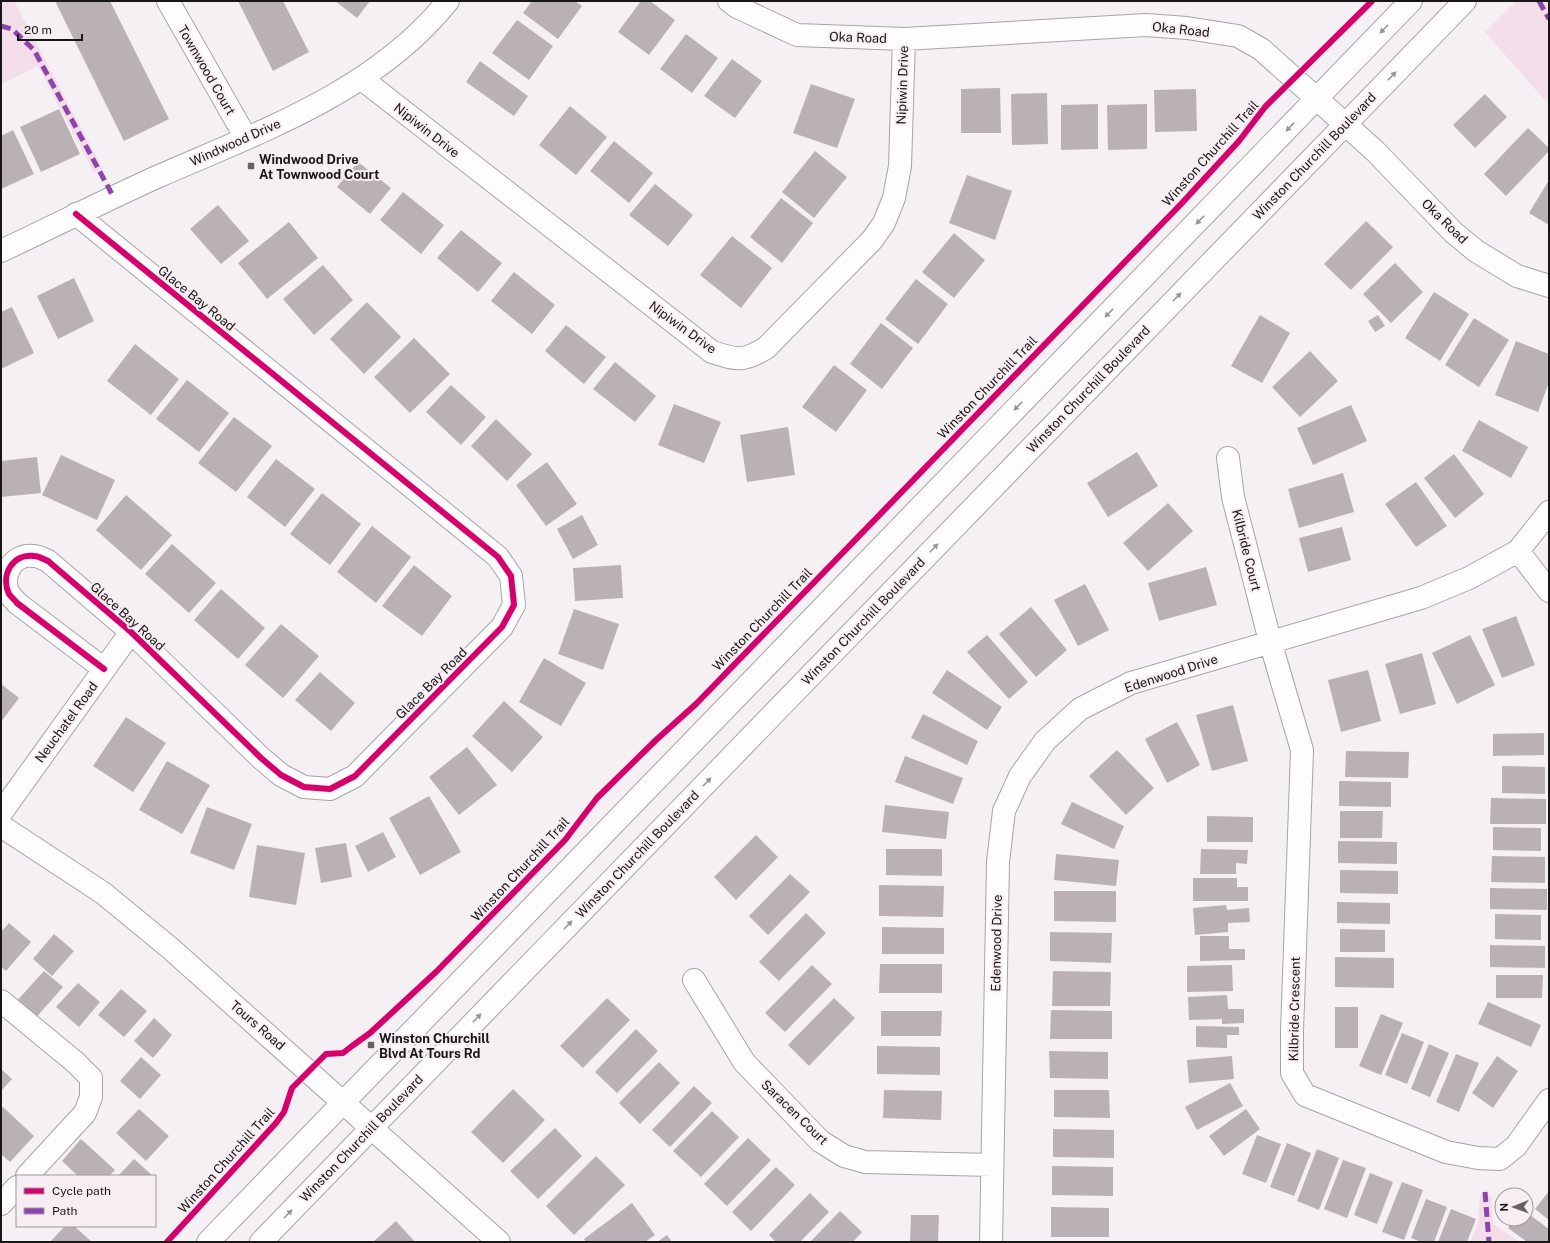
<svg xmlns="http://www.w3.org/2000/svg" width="1550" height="1243" font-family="'Public Sans',sans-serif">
  <rect width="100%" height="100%" fill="#f5f0f3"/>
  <path fill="#f3dde9" d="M 1,1 L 14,1 L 103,169 L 94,173 L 38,66 L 1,84 Z
    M 1516,1 L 1549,1 L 1549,105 L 1485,32 Z
    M 1480,1195 L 1491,1196 L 1493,1224 L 1520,1242 L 1470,1242 L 1478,1224 Z"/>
  <path fill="#bab1b6" d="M 55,1 L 110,1 L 169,119 L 124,141 Z
    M 238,1 L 283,1 L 309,52 L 273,71 Z
    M 335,1 L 370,1 L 357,18 Z
    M 532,1 L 575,1 L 582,6 L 558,39 L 523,13 Z
    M 641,1 L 650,1 L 675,20 L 649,55 L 618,32 Z
    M 517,20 L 553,46 L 529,80 L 492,53 Z
    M 686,34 L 718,58 L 692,93 L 660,69 Z
    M 732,59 L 762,81 L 735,118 L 704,96 Z
    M 480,61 L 528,96 L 514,116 L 466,82 Z
    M 811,84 L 855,99 L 837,148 L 793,133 Z
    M 1000,88 L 1001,133 L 961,133 L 961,89 Z
    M 1196,89 L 1197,131 L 1155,132 L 1154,90 Z
    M 1047,93 L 1048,144 L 1012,145 L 1011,94 Z
    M 1485,94 L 1507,117 L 1475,148 L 1453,125 Z
    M 1098,104 L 1098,149 L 1061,150 L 1061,105 Z
    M 1147,104 L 1147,149 L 1108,150 L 1107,105 Z
    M 570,106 L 607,137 L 576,175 L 539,145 Z
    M 59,109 L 80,154 L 41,172 L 20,127 Z
    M 1528,128 L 1549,148 L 1549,151 L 1506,196 L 1484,174 Z
    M 13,130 L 34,174 L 1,189 L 1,136 Z
    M 614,141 L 653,173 L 629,203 L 590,171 Z
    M 815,151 L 847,177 L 814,218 L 782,192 Z
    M 358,162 L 391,188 L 370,214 L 337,187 Z
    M 967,175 L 1012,191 L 995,240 L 949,223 Z
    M 1549,180 L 1549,225 L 1529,213 Z
    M 655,184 L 693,215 L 668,246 L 629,215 Z
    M 403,192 L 444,225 L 421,254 L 380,220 Z
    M 781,198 L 813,223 L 782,263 L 750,237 Z
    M 218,205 L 249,241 L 221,264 L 190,229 Z
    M 1366,221 L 1393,247 L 1351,290 L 1324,264 Z
    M 289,222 L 318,258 L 267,299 L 238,263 Z
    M 461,230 L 502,263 L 478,292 L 437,258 Z
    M 954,233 L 985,260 L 954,298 L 922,272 Z
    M 732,236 L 772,268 L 741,308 L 700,275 Z
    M 1395,263 L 1423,292 L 1391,323 L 1363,294 Z
    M 323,265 L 353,300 L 314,335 L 283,299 Z
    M 514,272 L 555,305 L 532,334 L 491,301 Z
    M 74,278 L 94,321 L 58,339 L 37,296 Z
    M 916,279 L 948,304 L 918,344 L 885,319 Z
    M 1434,292 L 1469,314 L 1440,361 L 1405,338 Z
    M 367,302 L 401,337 L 364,374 L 330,339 Z
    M 12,307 L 34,353 L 1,369 L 1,312 Z
    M 1260,315 L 1290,333 L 1262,383 L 1231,366 Z
    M 1378,315 L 1385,326 L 1375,332 L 1368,321 Z
    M 1474,318 L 1509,340 L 1479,387 L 1445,365 Z
    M 881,323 L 913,348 L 882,389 L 850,364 Z
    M 566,325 L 606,357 L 584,384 L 545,351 Z
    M 414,338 L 450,374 L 410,413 L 374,377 Z
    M 1516,341 L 1549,354 L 1549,382 L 1538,412 L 1495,395 Z
    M 135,344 L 179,379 L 151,415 L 107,381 Z
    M 1310,351 L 1338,381 L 1300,417 L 1272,387 Z
    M 615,362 L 656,396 L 635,422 L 593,389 Z
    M 834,365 L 867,390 L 836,432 L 802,407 Z
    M 187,380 L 229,413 L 199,452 L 156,419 Z
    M 451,385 L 486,417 L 461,445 L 426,412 Z
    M 674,404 L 721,422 L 704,463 L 658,445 Z
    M 1351,405 L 1367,441 L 1313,465 L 1297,428 Z
    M 234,417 L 272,446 L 236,492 L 198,463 Z
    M 496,419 L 532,454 L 507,481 L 471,446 Z
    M 1479,420 L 1528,447 L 1511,478 L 1462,451 Z
    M 788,427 L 795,475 L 747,482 L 740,435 Z
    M 1137,452 L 1158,486 L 1108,517 L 1087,483 Z
    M 1454,454 L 1484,494 L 1455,518 L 1424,478 Z
    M 61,455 L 115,480 L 97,520 L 42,495 Z
    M 37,457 L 41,493 L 1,497 L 1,461 Z
    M 276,459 L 315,489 L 285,527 L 247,497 Z
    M 547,462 L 577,504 L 546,526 L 516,485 Z
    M 1343,473 L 1354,512 L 1299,528 L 1288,489 Z
    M 1416,482 L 1447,526 L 1416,547 L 1385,504 Z
    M 322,493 L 361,524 L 330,565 L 290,534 Z
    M 126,495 L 172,535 L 141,570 L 96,530 Z
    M 1168,503 L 1193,531 L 1148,571 L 1123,543 Z
    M 582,515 L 598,545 L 573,559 L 557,529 Z
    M 372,526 L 411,557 L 376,603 L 337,572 Z
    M 1342,527 L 1351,560 L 1308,572 L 1299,538 Z
    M 172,544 L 216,583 L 189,613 L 145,574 Z
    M 414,565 L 452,596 L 422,636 L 382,606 Z
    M 621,565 L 623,598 L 575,601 L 573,568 Z
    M 1206,567 L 1217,605 L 1159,621 L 1148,583 Z
    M 1085,584 L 1109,630 L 1078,646 L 1054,600 Z
    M 221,589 L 265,628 L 238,659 L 194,620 Z
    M 1031,607 L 1067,650 L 1036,677 L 999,634 Z
    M 574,609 L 619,624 L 603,670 L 558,654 Z
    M 1516,616 L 1535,665 L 1502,678 L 1482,629 Z
    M 281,624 L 319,656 L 283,698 L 245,665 Z
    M 987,635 L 1028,682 L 1009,699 L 967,652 Z
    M 1470,635 L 1495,685 L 1457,704 L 1432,653 Z
    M 1422,653 L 1436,704 L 1400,714 L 1385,664 Z
    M 544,658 L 586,683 L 561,726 L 519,702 Z
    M 947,670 L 1002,707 L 987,730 L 932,693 Z
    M 1368,670 L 1381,721 L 1341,732 L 1328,680 Z
    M 320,672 L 355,703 L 331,731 L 295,700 Z
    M 1,684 L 19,698 L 1,722 Z
    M 504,701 L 543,737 L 512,772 L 472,736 Z
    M 1233,705 L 1248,761 L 1212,771 L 1196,715 Z
    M 923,714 L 978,741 L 967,765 L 911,738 Z
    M 126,717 L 166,743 L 133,792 L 93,766 Z
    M 1177,722 L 1200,765 L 1167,783 L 1145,739 Z
    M 1544,733 L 1544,755 L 1493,756 L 1493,734 Z
    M 467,747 L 497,785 L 459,815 L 429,777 Z
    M 1117,750 L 1154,788 L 1126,815 L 1089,776 Z
    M 1346,751 L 1409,752 L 1408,778 L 1345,777 Z
    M 905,756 L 963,778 L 953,804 L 895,782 Z
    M 167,761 L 210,785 L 182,834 L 139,810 Z
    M 1502,766 L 1545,767 L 1545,794 L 1502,793 Z
    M 1339,781 L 1391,782 L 1391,807 L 1339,806 Z
    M 429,796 L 461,852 L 420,875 L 389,818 Z
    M 1491,798 L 1546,799 L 1546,824 L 1490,824 Z
    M 1072,802 L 1124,826 L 1114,849 L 1061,824 Z
    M 885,805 L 949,812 L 946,839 L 882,832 Z
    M 207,807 L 252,824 L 234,870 L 190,853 Z
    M 1340,811 L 1383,811 L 1382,838 L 1340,838 Z
    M 1207,816 L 1253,817 L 1253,842 L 1207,842 Z
    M 1493,827 L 1541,828 L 1541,851 L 1493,850 Z
    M 383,832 L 396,857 L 368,872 L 355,846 Z
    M 756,835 L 778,857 L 736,900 L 714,877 Z
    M 1338,841 L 1397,842 L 1397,864 L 1338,863 Z
    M 346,843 L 352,877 L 321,883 L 315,848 Z
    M 257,845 L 305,853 L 296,905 L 249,897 Z
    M 886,849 L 942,849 L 942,876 L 886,875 Z
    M 1201,849 L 1248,850 L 1247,864 L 1236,863 L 1236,874 L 1200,874 Z
    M 1056,854 L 1119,860 L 1116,886 L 1054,880 Z
    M 1492,856 L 1545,857 L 1545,883 L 1491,882 Z
    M 1340,870 L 1398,871 L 1398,894 L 1340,893 Z
    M 790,874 L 810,892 L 768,935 L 749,916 Z
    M 1193,878 L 1237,878 L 1237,887 L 1248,887 L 1248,901 L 1193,901 Z
    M 879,885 L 944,886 L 943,917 L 879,916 Z
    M 1490,888 L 1547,889 L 1547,910 L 1490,909 Z
    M 1054,891 L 1116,891 L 1116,922 L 1054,921 Z
    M 1337,902 L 1390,903 L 1390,924 L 1337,923 Z
    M 1226,905 L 1227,910 L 1249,908 L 1250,922 L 1228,923 L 1228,932 L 1195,935 L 1193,908 Z
    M 806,913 L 826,933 L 779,981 L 759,962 Z
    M 1495,914 L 1541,915 L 1541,940 L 1495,939 Z
    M 9,923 L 31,942 L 6,971 L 1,967 L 1,932 Z
    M 882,927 L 944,928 L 944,954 L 882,954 Z
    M 1340,929 L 1385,930 L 1385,952 L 1340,952 Z
    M 1050,932 L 1112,933 L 1111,963 L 1050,961 Z
    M 54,934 L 74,951 L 52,976 L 33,959 Z
    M 1200,936 L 1229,936 L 1229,949 L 1245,949 L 1245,960 L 1200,961 Z
    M 1490,945 L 1545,946 L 1545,968 L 1490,967 Z
    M 1335,957 L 1394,958 L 1394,988 L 1335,987 Z
    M 880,964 L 942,964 L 942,993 L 879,993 Z
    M 812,965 L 832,984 L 785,1032 L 765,1013 Z
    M 1232,965 L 1233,991 L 1187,992 L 1187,966 Z
    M 44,971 L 63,987 L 33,1021 L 14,1004 Z
    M 1053,971 L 1111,972 L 1110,1006 L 1052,1006 Z
    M 1496,975 L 1543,975 L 1542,998 L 1496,998 Z
    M 78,983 L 100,1002 L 79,1027 L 56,1007 Z
    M 121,989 L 147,1011 L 124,1037 L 98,1015 Z
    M 1227,995 L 1228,1009 L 1244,1009 L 1244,1023 L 1222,1024 L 1222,1019 L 1189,1020 L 1188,997 Z
    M 607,998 L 630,1020 L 583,1068 L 560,1046 Z
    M 834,998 L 855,1018 L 809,1066 L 788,1045 Z
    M 1488,1002 L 1541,1025 L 1531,1047 L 1478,1024 Z
    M 1335,1007 L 1358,1007 L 1358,1048 L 1335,1048 Z
    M 1051,1010 L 1112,1011 L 1112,1039 L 1050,1039 Z
    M 881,1011 L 942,1011 L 941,1036 L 881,1036 Z
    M 1381,1014 L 1403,1023 L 1381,1075 L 1359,1066 Z
    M 154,1018 L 172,1035 L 153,1058 L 134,1041 Z
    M 1196,1026 L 1239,1027 L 1239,1035 L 1227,1035 L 1227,1048 L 1196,1047 Z
    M 636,1029 L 658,1051 L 617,1093 L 595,1072 Z
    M 1402,1033 L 1424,1042 L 1407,1084 L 1385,1075 Z
    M 1429,1044 L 1449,1053 L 1430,1097 L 1411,1089 Z
    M 877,1046 L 940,1047 L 940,1075 L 877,1074 Z
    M 1049,1051 L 1108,1052 L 1108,1079 L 1050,1078 Z
    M 1456,1054 L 1479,1063 L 1459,1112 L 1436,1102 Z
    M 1232,1056 L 1234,1079 L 1189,1083 L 1187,1060 Z
    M 1497,1056 L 1518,1071 L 1493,1108 L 1472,1093 Z
    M 141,1057 L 161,1075 L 140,1099 L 120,1081 Z
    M 659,1062 L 680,1083 L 640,1124 L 619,1103 Z
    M 1,1069 L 12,1079 L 1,1091 Z
    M 1230,1083 L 1243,1106 L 1197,1130 L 1185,1107 Z
    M 694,1086 L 712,1103 L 670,1147 L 652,1130 Z
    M 513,1089 L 545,1120 L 503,1163 L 471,1132 Z
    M 884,1090 L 942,1091 L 941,1120 L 883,1118 Z
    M 1054,1090 L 1109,1090 L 1110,1118 L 1054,1117 Z
    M 3,1107 L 34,1136 L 10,1162 L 1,1154 L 1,1109 Z
    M 139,1109 L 169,1136 L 146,1161 L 116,1133 Z
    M 1246,1109 L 1260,1129 L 1224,1156 L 1209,1136 Z
    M 712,1111 L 739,1137 L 701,1177 L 673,1151 Z
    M 555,1128 L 582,1156 L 538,1199 L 510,1171 Z
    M 1053,1129 L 1114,1130 L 1114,1158 L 1053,1157 Z
    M 1257,1135 L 1281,1144 L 1266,1183 L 1242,1174 Z
    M 748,1138 L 771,1160 L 727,1206 L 704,1184 Z
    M 81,1139 L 115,1170 L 109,1176 L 78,1176 L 62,1161 Z
    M 1287,1143 L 1311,1153 L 1294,1196 L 1270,1187 Z
    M 1317,1149 L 1339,1158 L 1319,1210 L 1297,1201 Z
    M 596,1156 L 625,1185 L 574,1235 L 546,1206 Z
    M 134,1159 L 153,1176 L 118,1176 Z
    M 1343,1160 L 1366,1168 L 1347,1218 L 1324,1209 Z
    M 1052,1166 L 1113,1167 L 1113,1196 L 1052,1195 Z
    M 776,1167 L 795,1185 L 751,1231 L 732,1212 Z
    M 1370,1173 L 1393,1182 L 1377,1224 L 1354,1215 Z
    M 1402,1182 L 1423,1190 L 1404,1240 L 1382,1232 Z
    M 1549,1191 L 1549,1220 L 1535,1209 Z
    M 810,1193 L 829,1212 L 800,1242 L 776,1242 L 769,1235 Z
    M 1426,1199 L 1447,1207 L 1434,1242 L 1421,1242 L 1411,1238 Z
    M 632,1203 L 655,1235 L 645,1242 L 586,1242 L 584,1239 Z
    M 1051,1207 L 1109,1208 L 1109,1237 L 1051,1237 Z
    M 1451,1209 L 1476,1219 L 1467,1242 L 1438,1242 Z
    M 840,1211 L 862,1232 L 853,1242 L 810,1242 Z
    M 1526,1212 L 1549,1229 L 1549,1242 L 1527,1242 L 1508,1228 L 1515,1219 L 1526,1219 Z
    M 911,1215 L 939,1215 L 938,1242 L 910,1242 Z
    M 396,1221 L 415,1242 L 373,1242 Z
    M 65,1226 L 74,1226 L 92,1242 L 50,1242 Z
    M 667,1235 L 672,1242 L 657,1242 Z"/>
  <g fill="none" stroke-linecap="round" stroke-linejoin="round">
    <g stroke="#a7a4a6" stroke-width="24">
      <path id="minor" d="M 168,1 L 246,138
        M 729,1 L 737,7 L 797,35 L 904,39 L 1146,25 L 1187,28 L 1238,36 L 1261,49 L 1345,124 L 1375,151 L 1453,232 L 1476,251 L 1517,276 L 1549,286
        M 362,79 L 712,352 C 737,360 743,362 766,348 L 872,240 L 884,223 L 894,198 L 900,166 L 904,39
        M 76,214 L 498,557 L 511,576 L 514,605 L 502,627 L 355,776 L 330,789 L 304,787 L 281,775 L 261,758 L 131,632 L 48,561 C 44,559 38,556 34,556 C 13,553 0,575 9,594 C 11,597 15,600 17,603 L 104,669
        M 1,251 C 54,226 106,200 159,176 C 262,131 376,91 448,1
        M 1228,458 L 1233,497 L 1270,641 L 1302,750 L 1292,1031 L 1292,1073 L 1305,1095 L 1446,1152 L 1478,1158 L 1500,1159 L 1516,1146 L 1549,1100
        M 1518,551 L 1549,591
        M 1,813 L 131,632
        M 1,826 L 103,893 L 170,948 L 499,1242
        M 694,980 L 744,1062 L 820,1141 L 844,1156 L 865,1162 L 992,1165
        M 1,1001 L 75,1062 L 91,1078 L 91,1097 L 85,1113 L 27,1176
        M 1,1204 L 17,1187
        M 991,1242 L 998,862 L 1004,811 L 1020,776 L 1045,741 L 1080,709 L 1131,683 L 1421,598 L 1469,578 L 1518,551 L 1549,512"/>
    </g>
    <g stroke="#a7a4a6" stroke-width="24">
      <path id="major" d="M 208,1242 L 1411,1
        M 261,1242 L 1465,1"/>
    </g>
    <use href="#minor" stroke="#fefdfd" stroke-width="22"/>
    <use href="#major" stroke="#fefdfd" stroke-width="22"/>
    <path stroke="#8e44ad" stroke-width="5" stroke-dasharray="10 5" stroke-linecap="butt" d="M 1539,1 L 1549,19
      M 1,26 L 12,29 L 34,50 L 113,196
      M 1485,1192 L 1489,1242"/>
    <g stroke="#f7eef3" stroke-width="8">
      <path id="cycleway" d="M 76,214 L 498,557 L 511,576 L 514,605 L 502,627 L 355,776 L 330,789 L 304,787 L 281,775 L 261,758 L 131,632 L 48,561 C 44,559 38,556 34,556 C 13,553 0,575 9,594 C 11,597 15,600 17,603 L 104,669
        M 167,1242 L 276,1123 L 284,1112 L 292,1088 L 326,1054 L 343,1053 L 352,1046 L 370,1033 L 437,971 L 565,840 L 597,798 L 656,740 L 696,704 L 1182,203 L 1239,141 L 1265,107 L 1372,1"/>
    </g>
    <use href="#cycleway" stroke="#d6006c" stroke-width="6"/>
  </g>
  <defs><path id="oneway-solid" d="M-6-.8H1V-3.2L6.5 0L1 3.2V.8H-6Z"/></defs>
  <g fill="#979596">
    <use href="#oneway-solid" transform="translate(1384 29) rotate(134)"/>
    <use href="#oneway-solid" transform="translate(1392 76) rotate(-46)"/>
    <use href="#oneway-solid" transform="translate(1290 127) rotate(133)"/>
    <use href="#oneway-solid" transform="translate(1200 220) rotate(134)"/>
    <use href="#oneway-solid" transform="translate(1177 297) rotate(-46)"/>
    <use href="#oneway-solid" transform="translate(1109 313) rotate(134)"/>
    <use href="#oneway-solid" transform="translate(1018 406) rotate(134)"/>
    <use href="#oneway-solid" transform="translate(934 548) rotate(-46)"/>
    <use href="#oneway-solid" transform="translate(707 782) rotate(-46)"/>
    <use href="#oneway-solid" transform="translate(568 925) rotate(-46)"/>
    <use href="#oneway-solid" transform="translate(477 1018) rotate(-46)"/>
    <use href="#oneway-solid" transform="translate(288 1214) rotate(-46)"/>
  </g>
  <g fill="#666264" stroke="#f7eef3" stroke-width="1.5">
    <rect x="247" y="162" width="8" height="8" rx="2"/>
    <rect x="367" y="1041" width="8" height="8" rx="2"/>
  </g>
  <g text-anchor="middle" stroke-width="4" stroke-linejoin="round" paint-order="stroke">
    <g font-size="13" fill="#191617" stroke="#f7eef3">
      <text transform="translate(1181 29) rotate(6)" y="5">Oka Road</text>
      <text transform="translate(858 37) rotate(2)" y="5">Oka Road</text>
      <text transform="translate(207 70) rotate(60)" y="5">Townwood Court</text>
      <text transform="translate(902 85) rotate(-88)" y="5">Nipiwin Drive</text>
      <text transform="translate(427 130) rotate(38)" y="5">Nipiwin Drive</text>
      <text transform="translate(235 142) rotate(-24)" y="5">Windwood Drive</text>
      <text transform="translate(1210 153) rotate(-48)" y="5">Winston Churchill Trail</text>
      <text transform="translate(1314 156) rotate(-46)" y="5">Winston Churchill Boulevard</text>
      <text transform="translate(1445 221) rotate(44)" y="5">Oka Road</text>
      <text transform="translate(197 298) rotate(39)" y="5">Glace Bay Road</text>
      <text transform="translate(683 327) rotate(36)" y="5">Nipiwin Drive</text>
      <text transform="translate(987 387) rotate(-46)" y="5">Winston Churchill Trail</text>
      <text transform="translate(1088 389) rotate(-46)" y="5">Winston Churchill Boulevard</text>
      <text transform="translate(1247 550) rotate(76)" y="5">Kilbride Court</text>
      <text transform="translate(128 616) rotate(42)" y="5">Glace Bay Road</text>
      <text transform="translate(762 619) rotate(-46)" y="5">Winston Churchill Trail</text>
      <text transform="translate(863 621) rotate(-46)" y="5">Winston Churchill Boulevard</text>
      <text transform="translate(1171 673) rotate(-18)" y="5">Edenwood Drive</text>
      <text transform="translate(431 683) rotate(-45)" y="5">Glace Bay Road</text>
      <text transform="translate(66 722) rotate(-54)" y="5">Neuchatel Road</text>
      <text transform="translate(637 854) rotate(-46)" y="5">Winston Churchill Boulevard</text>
      <text transform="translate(520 869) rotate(-47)" y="5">Winston Churchill Trail</text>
      <text transform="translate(996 943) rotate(-89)" y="5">Edenwood Drive</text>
      <text transform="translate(1294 1009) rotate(-89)" y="5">Kilbride Crescent</text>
      <text transform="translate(258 1025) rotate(41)" y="5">Tours Road</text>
      <text transform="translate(795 1112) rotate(44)" y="5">Saracen Court</text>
      <text transform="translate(361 1138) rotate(-46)" y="5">Winston Churchill Boulevard</text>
      <text transform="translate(226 1160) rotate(-48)" y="5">Winston Churchill Trail</text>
    </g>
    <g font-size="13" font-weight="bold" fill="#191617" stroke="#f7eef3" text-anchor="start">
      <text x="259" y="164">Windwood Drive<tspan x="259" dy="15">At Townwood Court</tspan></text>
      <text x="379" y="1043">Winston Churchill<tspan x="379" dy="15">Blvd At Tours Rd</tspan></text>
    </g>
  </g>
  <rect width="1550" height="1243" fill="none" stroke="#191617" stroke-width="4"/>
  <rect x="16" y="1175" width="140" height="52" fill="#f7eef3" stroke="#9e989b"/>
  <rect x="24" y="1188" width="20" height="6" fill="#d6006c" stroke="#9e989b"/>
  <text x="52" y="1195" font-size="12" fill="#191617">Cycle path</text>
  <rect x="24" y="1208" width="20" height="6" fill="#8e44ad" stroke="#9e989b"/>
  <text x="52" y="1215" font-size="12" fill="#191617">Path</text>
  <g transform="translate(1514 1207) rotate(269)"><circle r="19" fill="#f7eef3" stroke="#9e989b"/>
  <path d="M0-3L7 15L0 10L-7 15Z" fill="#666264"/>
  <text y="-6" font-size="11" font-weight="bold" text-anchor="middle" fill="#191617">N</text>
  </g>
  <path d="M18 34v6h64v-6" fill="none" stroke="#191617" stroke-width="2"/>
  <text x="24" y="34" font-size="12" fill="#191617" stroke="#f7eef3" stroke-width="3" paint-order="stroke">20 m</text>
</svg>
